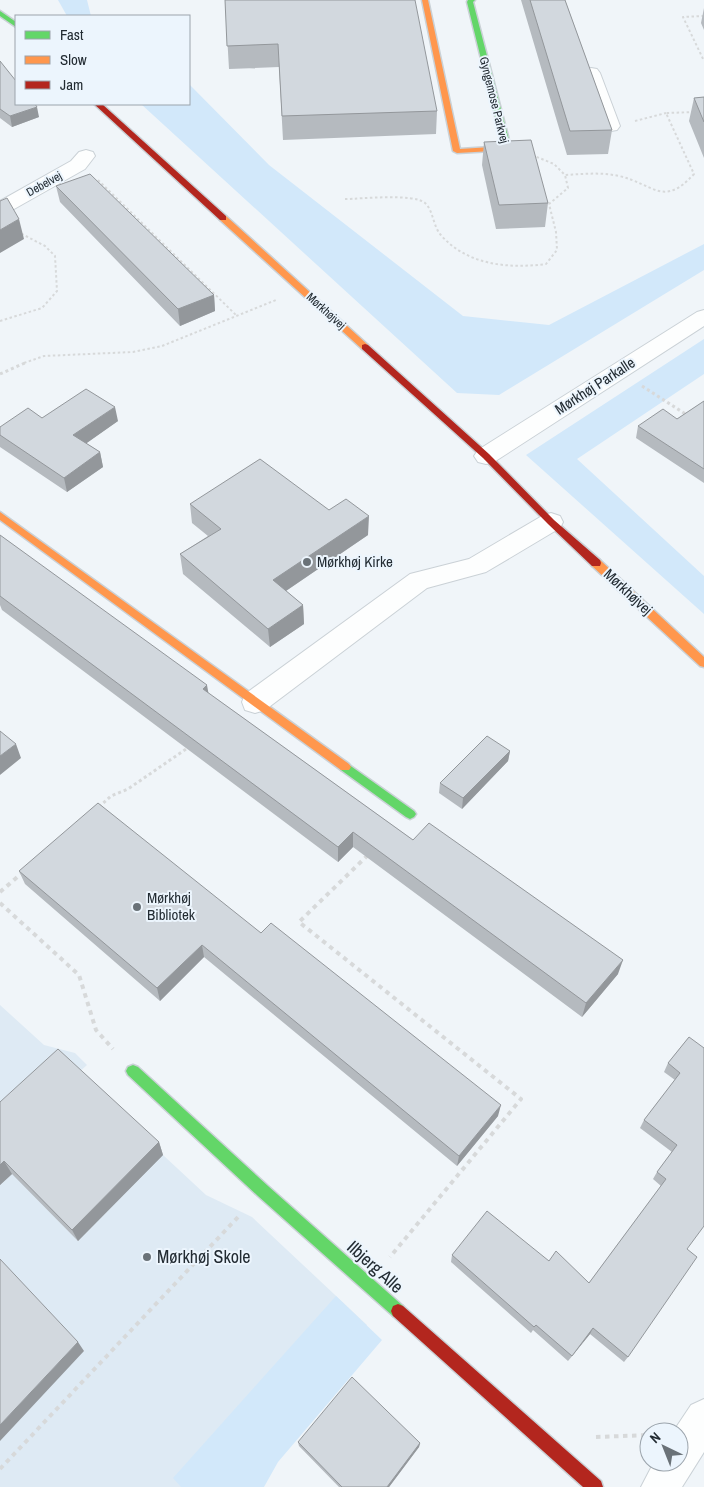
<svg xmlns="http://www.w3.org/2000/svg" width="704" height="1487" font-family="'Archivo Narrow',sans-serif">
  <rect width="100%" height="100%" fill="#f0f5f9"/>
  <path fill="#deeaf4" d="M 0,1005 L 44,1045 L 75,1053 L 87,1065 L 77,1074 L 163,1155 L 206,1195 L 252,1217 L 367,1325 L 232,1487 L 0,1487 Z"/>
  <path fill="#d2e8fa" d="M 58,0 L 87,0 L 91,16 L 67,16 Z
    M 189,84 L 269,165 L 463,316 L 549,325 L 704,244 L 704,270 L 499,395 L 457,393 L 141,104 L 189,104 Z
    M 704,339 L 704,374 L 577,459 L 704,576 L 704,614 L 526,455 Z
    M 336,1296 L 382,1340 L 278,1462 L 264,1487 L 181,1487 L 173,1478 Z"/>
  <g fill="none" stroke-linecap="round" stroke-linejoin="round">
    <g stroke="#cad1d6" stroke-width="2">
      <path id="street" d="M 591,68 L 597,69 L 600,73 L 620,126 L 617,130 L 611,131 L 605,130 L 602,126 L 582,73 L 585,69 Z
        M 86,150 L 93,152 L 95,156 L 85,169 L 7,213 L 0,215 L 0,201 L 71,161 L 79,152 Z
        M 704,310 L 704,326 L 494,462 L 486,464 L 478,462 L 474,456 L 478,450 L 697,312 Z
        M 551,513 L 560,516 L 563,522 L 560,528 L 486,572 L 427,588 L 265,710 L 255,713 L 245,710 L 242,702 L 245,694 L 410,574 L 469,559 L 542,516 Z
        M 704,1399 L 704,1452 L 682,1487 L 641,1487 L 654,1462 L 679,1462 L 679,1432 L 673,1432 L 691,1405 Z"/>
    </g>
    <g stroke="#cad1d6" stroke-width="3">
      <path id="fast" d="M 468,0 L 475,0 L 473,2 L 511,148 L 510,150 L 503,148 L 467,2 Z
        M 0,11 L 16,22 L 16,27 L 0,16 Z
        M 345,762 L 414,811 L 416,814 L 414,817 L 410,819 L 406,817 L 341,770 L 339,767 L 341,764 Z
        M 133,1065 L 138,1067 L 268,1186 L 403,1306 L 405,1311 L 403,1316 L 398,1318 L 393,1316 L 258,1196 L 128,1075 L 126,1071 L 128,1067 Z"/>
    </g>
    <g stroke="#cad1d6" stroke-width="3">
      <path id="slow" d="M 422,0 L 428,0 L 460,149 L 507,146 L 510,146 L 510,150 L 457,153 L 453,151 Z
        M 220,216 L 226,216 L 368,345 L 368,349 L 362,349 L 220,220 Z
        M 0,512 L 349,764 L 351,767 L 349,770 L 341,770 L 0,520 Z
        M 596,559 L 600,560 L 704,657 L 704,667 L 700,666 L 592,566 L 591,563 Z"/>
    </g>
    <g stroke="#cad1d6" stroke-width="3">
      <path id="jam" d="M 94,104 L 102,104 L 226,216 L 226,220 L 220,220 Z
        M 365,344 L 368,345 L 489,454 L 554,520 L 600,560 L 601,563 L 600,566 L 592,566 L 548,524 L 483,458 L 362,349 L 362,345 Z
        M 398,1304 L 403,1306 L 601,1481 L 603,1487 L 583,1487 L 393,1316 L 391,1311 L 393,1306 Z"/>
    </g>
    <path stroke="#d7d9da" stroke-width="2" stroke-dasharray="2.5 2.5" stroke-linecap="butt" d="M 704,16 L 683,17 L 704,61
      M 635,121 L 666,113
      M 532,155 L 554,164 L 565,175 C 583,174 601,172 619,176 C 654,184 663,208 694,174 L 666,113 L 695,112
      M 98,180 L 237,316
      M 345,199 C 361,199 413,193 425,203 C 433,210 433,225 440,234 C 466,265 508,269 546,264 L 557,250 L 556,232 L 549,204 L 568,188 L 565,175
      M 0,321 L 42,308 L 57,291 L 55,256 L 45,246 L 20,233
      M 24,363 L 44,356 L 133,352 L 162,346 L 276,300"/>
    <path stroke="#d7d9da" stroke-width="3" stroke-dasharray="3 3" stroke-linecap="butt" d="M 0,374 L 27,362
      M 642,386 L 687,415
      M 99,807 L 111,796 L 128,789 L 189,747"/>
    <path stroke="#d7d9da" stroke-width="4" stroke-dasharray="4.5 4.5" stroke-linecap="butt" d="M 368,855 L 299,922 L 521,1099 L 390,1257
      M 0,892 L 22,873
      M 0,903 L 79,975 L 96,1030 L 113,1049
      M 596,1437 L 649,1435
      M 0,1469 L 240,1215"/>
    <use href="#street" fill="#fdfefe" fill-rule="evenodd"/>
    <use href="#fast" fill="#63d668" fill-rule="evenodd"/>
    <use href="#slow" fill="#ff974d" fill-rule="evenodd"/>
    <use href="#jam" fill="#b3261e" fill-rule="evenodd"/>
  </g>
  <path fill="#b5babf" d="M 225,0 L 437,111 L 436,134 L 283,140 L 279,67 L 229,69 Z
    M 521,0 L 565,0 L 612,130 L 608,154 L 567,155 Z
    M 704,8 L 704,30 L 701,23 Z
    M 0,61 L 39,117 L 12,127 L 0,118 Z
    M 704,97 L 704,158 L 689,121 L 694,98 Z
    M 484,142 L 548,203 L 545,227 L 496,229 L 482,165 Z
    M 56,186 L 214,295 L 215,311 L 180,326 L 60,202 Z
    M 704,401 L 704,483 L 636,438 L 638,426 L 677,419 Z
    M 42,418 L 118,421 L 86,443 L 100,452 L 103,467 L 67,492 L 0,447 L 0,427 Z
    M 190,504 L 329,510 L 368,535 L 286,591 L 303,605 L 304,624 L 270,647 L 183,574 L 180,554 L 208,536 L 192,523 Z
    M 0,535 L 208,693 L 413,840 L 618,974 L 582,1017 L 353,847 L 338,862 L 2,610 L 0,605 Z
    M 510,751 L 508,761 L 462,809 L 439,793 L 440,783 Z
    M 19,871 L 261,933 L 498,1116 L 457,1166 L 204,957 L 160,1001 L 25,884 Z
    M 689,1037 L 687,1249 L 628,1357 L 624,1362 L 590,1334 L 568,1361 L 533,1330 L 531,1333 L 451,1262 L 452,1255 L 549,1261 L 589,1283 L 661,1186 L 653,1179 L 657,1172 L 672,1152 L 640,1128 L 644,1120 L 675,1080 L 664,1072 L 668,1063 Z
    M 0,1102 L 159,1142 L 163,1155 L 78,1241 L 12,1174 L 0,1185 Z
    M 298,1442 L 420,1443 L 419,1447 L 389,1487 L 339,1487 L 299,1446 Z"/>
  <path fill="#93979b" d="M 37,107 L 39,117 L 12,127 L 10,116 Z
    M 19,219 L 24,239 L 0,253 L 0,230 Z
    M 214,295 L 215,311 L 180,326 L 178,309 Z
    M 115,407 L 118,421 L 77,450 L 73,435 Z
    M 100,452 L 103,467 L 67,492 L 64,478 Z
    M 369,516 L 368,535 L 274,599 L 273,580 Z
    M 303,605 L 304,624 L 270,647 L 268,629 Z
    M 207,685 L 210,702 L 203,689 Z
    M 16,744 L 21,758 L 0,775 L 0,756 Z
    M 510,751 L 508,761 L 462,809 L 463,798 Z
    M 353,832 L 353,847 L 338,862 L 338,847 Z
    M 202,945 L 204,957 L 160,1001 L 157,988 Z
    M 623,960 L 618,974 L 582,1017 L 586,1003 Z
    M 501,1105 L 498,1116 L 457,1166 L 459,1156 Z
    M 159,1142 L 163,1155 L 78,1241 L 72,1230 Z
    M 4,1161 L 12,1174 L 0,1185 L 0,1165 Z
    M 593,1328 L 590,1334 L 568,1361 L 572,1356 Z
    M 78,1342 L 84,1351 L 0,1441 L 0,1425 Z
    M 420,1443 L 419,1447 L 389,1487 L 387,1487 Z"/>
  <path fill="#d2d8de" stroke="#93979b" d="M 225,0 L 415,0 L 437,111 L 282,116 L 278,44 L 227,46 Z
    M 530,0 L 565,0 L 612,130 L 570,131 Z
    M 0,61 L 16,81 L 16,104 L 35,104 L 37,107 L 10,116 L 0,109 Z
    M 704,97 L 704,122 L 694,98 Z
    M 531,140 L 548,203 L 499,205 L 484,142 Z
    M 90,174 L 214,295 L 178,309 L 56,186 Z
    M 7,198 L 19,219 L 0,230 L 0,201 Z
    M 86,389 L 115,407 L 73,435 L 100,452 L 64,478 L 0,435 L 0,427 L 28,408 L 42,418 Z
    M 704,401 L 704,469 L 638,426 L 663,409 L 677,419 Z
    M 260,459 L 329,510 L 346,499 L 369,516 L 273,580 L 303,605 L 268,629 L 180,554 L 221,529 L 190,504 Z
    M 0,535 L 207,685 L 203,689 L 413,840 L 429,823 L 623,960 L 586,1003 L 353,832 L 338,847 L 0,596 Z
    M 0,731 L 16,744 L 0,756 Z
    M 487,736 L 510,751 L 463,798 L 440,783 Z
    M 98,803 L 261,933 L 271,923 L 501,1105 L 459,1156 L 202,945 L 157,988 L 19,871 Z
    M 689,1037 L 704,1048 L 704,1226 L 687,1249 L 697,1257 L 628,1357 L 593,1328 L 572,1356 L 536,1325 L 534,1327 L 452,1255 L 487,1211 L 549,1261 L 556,1251 L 589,1283 L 666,1179 L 657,1172 L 677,1145 L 644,1120 L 680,1073 L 668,1063 Z
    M 58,1049 L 159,1142 L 72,1230 L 4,1161 L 0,1165 L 0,1102 Z
    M 0,1259 L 78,1342 L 0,1425 Z
    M 352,1377 L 420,1443 L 387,1487 L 342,1487 L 298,1442 Z"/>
  <g fill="#6a7278" stroke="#ecf5fd" stroke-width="2">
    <circle cx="307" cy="562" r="5"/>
    <circle cx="137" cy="907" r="5"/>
    <circle cx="147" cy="1257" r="5"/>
  </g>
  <g text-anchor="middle" stroke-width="4" stroke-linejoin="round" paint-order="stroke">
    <g font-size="12" fill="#222b32" stroke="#ecf5fd">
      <text transform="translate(494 100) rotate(76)" y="4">Gyngemose Parkvej</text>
      <text transform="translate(44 184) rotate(-29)" y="4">Debelvej</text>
      <text transform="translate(326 311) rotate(42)" y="4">Mørkhøjvej</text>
    </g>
    <g font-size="15" fill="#222b32" stroke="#ecf5fd">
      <text transform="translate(595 386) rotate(-33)" y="5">Mørkhøj Parkalle</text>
      <text transform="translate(628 592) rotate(43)" y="5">Mørkhøjvej</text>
    </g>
    <g font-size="15" fill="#222b32" stroke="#ecf5fd" text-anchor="start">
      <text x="317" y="567">Mørkhøj Kirke</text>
      <text x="147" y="903">Mørkhøj<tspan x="147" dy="17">Bibliotek</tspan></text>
    </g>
    <g font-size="18" fill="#222b32" stroke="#ecf5fd" text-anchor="start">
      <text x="157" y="1263">Mørkhøj Skole</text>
    </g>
    <g font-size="18" fill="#222b32" stroke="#ecf5fd">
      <text transform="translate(375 1267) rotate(42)" y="6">Ilbjerg Alle</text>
    </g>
  </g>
  <rect x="15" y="15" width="175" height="90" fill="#ecf5fd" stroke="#9ba4ac"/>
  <rect x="25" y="31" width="25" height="8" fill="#63d668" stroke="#9ba4ac"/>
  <text x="60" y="40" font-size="15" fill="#222b32">Fast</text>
  <rect x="25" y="56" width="25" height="8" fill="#ff974d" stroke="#9ba4ac"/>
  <text x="60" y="65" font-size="15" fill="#222b32">Slow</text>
  <rect x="25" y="81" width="25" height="8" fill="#b3261e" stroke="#9ba4ac"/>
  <text x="60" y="90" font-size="15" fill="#222b32">Jam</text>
  <g transform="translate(664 1447) rotate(317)"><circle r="24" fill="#ecf5fd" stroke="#9ba4ac"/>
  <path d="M0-4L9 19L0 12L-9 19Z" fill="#6a7278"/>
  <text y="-8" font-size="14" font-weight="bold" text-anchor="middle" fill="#222b32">N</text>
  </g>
</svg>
